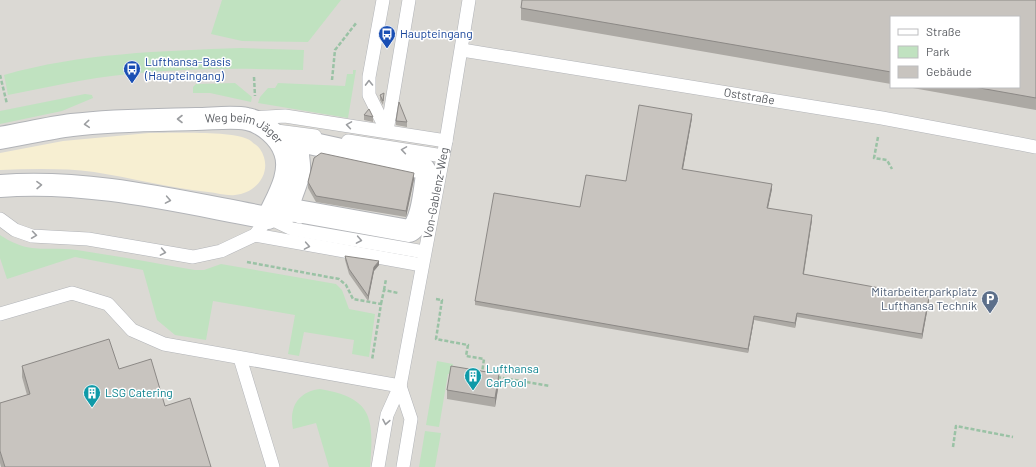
<svg xmlns="http://www.w3.org/2000/svg" width="1036" height="467" font-family="Barlow,sans-serif">
  <rect width="100%" height="100%" fill="#eceae2"/>
  <path fill="#dbd9d4" fill-rule="evenodd" d="M 0,0 L 1036,0 L 1036,467 L 0,467 ZM 891,17 L 1019,17 L 1019,87 L 891,87 Z"/>
  <path fill="#c0e2c0" d="M 222,0 L 341,0 L 308,42 L 242,41 L 211,34 Z
    M 241,48 L 304,50 L 303,70 C 245,68 186,68 129,74 C 88,78 48,87 8,95 L 4,75 C 80,53 162,51 241,48 Z
    M 353,70 L 356,70 L 348,118 L 258,103 L 260,97 L 268,88 L 275,88 L 278,83 L 345,86 L 347,74 L 353,74 Z
    M 235,83 L 252,97 L 251,102 L 210,93 L 193,93 L 193,87 L 196,84 Z
    M 85,94 L 92,95 L 93,98 L 62,111 L 0,124 L 0,111 Z
    M 0,235 C 30,255 45,246 77,250 C 116,256 155,263 195,270 L 204,270 L 221,264 L 336,284 L 342,290 L 349,309 L 375,314 L 369,357 L 352,354 L 354,340 L 304,332 L 299,356 L 288,354 L 295,315 L 213,301 L 206,340 L 175,335 L 157,320 L 143,270 L 75,257 L 7,279 L 0,258 Z
    M 437,361 L 453,364 L 451,374 L 448,374 L 439,427 L 426,425 Z
    M 320,389 C 373,398 374,418 370,467 L 329,467 L 316,423 L 293,429 C 289,408 297,392 320,389 Z
    M 425,431 L 441,433 L 435,467 L 419,467 Z"/>
  <path fill="#f7efd2" d="M 149,133 C 169,133 239,130 251,141 C 254,144 258,146 260,149 C 274,170 258,193 235,195 C 227,196 217,193 208,192 C 170,188 132,178 94,172 C 63,168 31,169 0,170 L 0,153 L 63,141 Z"/>
  <g fill="none" stroke-linecap="round" stroke-linejoin="round">
    <g stroke="#b2b4b8" stroke-width="14">
      <g id="lane">
        <path d="M 383,0 L 369,77 L 369,95 L 387,131"/>
        <path id="s1" d="M 462,50 L 882,118 L 1036,147"/>
        <path d="M 252,118 L 285,116 L 446,141"/>
        <path d="M 269,130 L 315,136"/>
        <path d="M 387,131 L 409,0"/>
        <path d="M 348,141 L 443,156"/>
        <path d="M 269,218 L 292,229 L 424,252"/>
        <path d="M 0,219 L 15,230 L 32,236 L 88,239 L 193,257 L 221,251 L 255,235 L 268,218 L 295,215 L 300,217"/>
        <path d="M 255,235 L 422,265"/>
        <path d="M 0,314 L 72,293 L 108,304 L 132,330 L 164,344 L 400,386"/>
        <path d="M 240,358 L 273,467"/>
        <path d="M 400,386 L 411,419 L 403,467"/>
        <path id="s2" d="M 378,467 L 387,415 L 400,386 L 446,141 L 469,0"/>
      </g>
    </g>
    <g stroke="#b2b4b8" stroke-width="24">
      <g id="street">
        <path id="s3" d="M 0,138 C 24,134 48,128 72,125 C 113,120 154,120 196,119 C 211,119 233,116 247,119 C 263,122 280,137 285,152 C 293,174 277,198 268,218 C 180,202 90,179 0,186"/>
        <path d="M 305,142 L 423,168 L 427,174 C 425,187 422,227 409,231 L 292,210 L 289,205 C 291,193 297,184 299,172 C 300,164 297,156 298,147 Z"/>
      </g>
    </g>
    <path stroke="#9ac2a5" stroke-width="2.5" stroke-dasharray="4 2" stroke-linecap="butt" d="M 0,75 L 7,104
      M 254,77 L 255,96
      M 332,80 L 335,50 L 357,22
      M 878,137 L 874,158 L 887,160 L 892,169
      M 247,262 L 339,279 L 346,285 L 353,299 L 381,304 L 372,360
      M 384,290 L 386,279
      M 436,299 L 442,300 L 436,339 L 468,345 L 466,356 L 484,359 L 482,373
      M 381,304 L 384,290 L 398,293
      M 497,377 L 550,386
      M 953,447 L 956,426 L 1013,437"/>
    <use href="#lane" stroke="#fff" stroke-width="13"/>
    <use href="#street" stroke="#fff" stroke-width="22"/>
  </g>
  <path fill="#aca9a4" d="M 1036,0 L 1036,110 L 907,87 L 1019,87 L 891,17 L 891,84 L 521,20 L 521,8 Z
    M 380,95 L 384,98 L 383,105 L 380,100 Z
    M 364,115 L 373,117 L 373,122 L 364,120 Z
    M 692,118 L 683,169 L 772,189 L 768,208 L 812,220 L 804,274 L 929,301 L 922,339 L 797,317 L 795,328 L 754,320 L 748,353 L 475,305 L 475,301 L 580,207 L 626,181 Z
    M 396,121 L 407,122 L 407,127 L 396,125 Z
    M 414,179 L 406,217 L 316,202 L 308,188 L 308,182 Z
    M 345,256 L 379,265 L 374,271 L 368,301 L 349,274 L 345,260 Z
    M 22,366 L 119,369 L 165,406 L 211,467 L 1,467 L 0,463 L 0,403 L 27,395 L 22,377 Z
    M 499,383 L 495,407 L 447,399 L 447,390 Z"/>
  <path fill="#8c8986" d="M 692,114 L 692,118 L 682,174 L 682,169 Z
    M 414,173 L 414,179 L 406,217 L 406,211 Z
    M 772,184 L 772,189 L 767,212 L 767,208 Z
    M 812,215 L 812,220 L 803,278 L 803,274 Z
    M 379,261 L 379,265 L 374,271 L 368,301 L 368,296 L 374,267 Z
    M 929,297 L 929,301 L 922,339 L 922,334 Z
    M 797,313 L 797,317 L 795,328 L 795,323 Z
    M 754,316 L 754,320 L 748,353 L 748,349 Z
    M 499,374 L 499,383 L 495,407 L 495,398 Z"/>
  <path fill="#c8c4bf" stroke="#8c8986" d="M 522,0 L 1036,0 L 1036,98 L 974,87 L 1019,87 L 1019,17 L 891,17 L 891,72 L 521,8 Z
    M 384,93 L 383,101 L 380,95 Z
    M 399,102 L 407,122 L 396,121 Z
    M 639,105 L 692,114 L 682,169 L 772,184 L 767,208 L 812,215 L 803,274 L 929,297 L 922,334 L 797,313 L 795,323 L 754,316 L 748,349 L 475,301 L 494,193 L 580,207 L 586,175 L 626,181 Z
    M 369,109 L 373,117 L 364,115 Z
    M 321,153 L 414,173 L 406,211 L 316,196 L 308,182 L 314,158 Z
    M 345,256 L 379,261 L 374,267 L 368,296 L 349,269 Z
    M 109,339 L 119,369 L 151,359 L 165,406 L 190,398 L 211,467 L 5,467 L 0,451 L 0,403 L 30,394 L 22,366 Z
    M 451,366 L 499,374 L 495,398 L 447,390 Z"/>
  <defs><path id="oneway-chevron" d="M-2-3.5L2.5 0L-2 3.5" fill="none" stroke-width="1.6" stroke-linecap="round" stroke-linejoin="round"/></defs>
  <g stroke="#9c9ea1">
    <use href="#oneway-chevron" transform="translate(369 83) rotate(-91)"/>
    <use href="#oneway-chevron" transform="translate(180 119) rotate(180)"/>
    <use href="#oneway-chevron" transform="translate(87 124) rotate(175)"/>
    <use href="#oneway-chevron" transform="translate(349 125) rotate(-171)"/>
    <use href="#oneway-chevron" transform="translate(404 150) rotate(-171)"/>
    <use href="#oneway-chevron" transform="translate(39 185) rotate(-1)"/>
    <use href="#oneway-chevron" transform="translate(168 200) rotate(10)"/>
    <use href="#oneway-chevron" transform="translate(34 235) rotate(8)"/>
    <use href="#oneway-chevron" transform="translate(359 240) rotate(10)"/>
    <use href="#oneway-chevron" transform="translate(307 246) rotate(10)"/>
    <use href="#oneway-chevron" transform="translate(163 252) rotate(10)"/>
    <use href="#oneway-chevron" transform="translate(386 422) rotate(100)"/>
  </g>
  <defs>
    <g id="bus-pin" transform="scale(0.9)"><path d="M0 17L-7.5 6A9.5 9.5 0 1 1 7.5 6Z" fill="#1a4fb4" stroke="#fff"/><path d="M-5-6H5V4H4V6H2V4H-2V6H-4V4H-5ZM-3.5-4V0h7V-4ZM-3.5 1.2v1.5H-2V1.2ZM2 1.2v1.5H3.5V1.2Z" fill="#fff"/></g>
    <g id="parking-pin" transform="scale(0.9)"><path d="M0 17L-7.5 6A9.5 9.5 0 1 1 7.5 6Z" fill="#5c6f8a" stroke="#fff"/><path d="M-3.5-5.5H1a3.5 3.5 0 0 1 0 7H-1V5.5H-3.5ZM-1-3.4V-.6H.8a1.4 1.4 0 0 0 0-2.8Z" fill="#fff"/></g>
    <g id="building-pin" transform="scale(0.9)"><path d="M0 17L-7.5 6A9.5 9.5 0 1 1 7.5 6Z" fill="#0f9aa8" stroke="#fff"/><path d="M-4-6H4V6H1V3H-1V6H-4ZM-2.5-4.3h1.7v1.8h-1.7ZM.8-4.3h1.7v1.8H.8ZM-2.5-1h1.7V.8h-1.7ZM.8-1h1.7V.8H.8Z" fill="#fff"/></g>
  </defs>
  <g fill-rule="evenodd">
    <use href="#bus-pin" x="387" y="34"/>
    <use href="#bus-pin" x="132" y="69"/>
    <use href="#parking-pin" x="990" y="299"/>
    <use href="#building-pin" x="473" y="376"/>
    <use href="#building-pin" x="92" y="393"/>
  </g>
  <g text-anchor="middle" stroke-width="3" stroke-linejoin="round" paint-order="stroke">
    <g font-size="12" fill="#164399" stroke="#fff" text-anchor="start">
      <text x="400" y="38">Haupteingang</text>
      <text x="145" y="66">Lufthansa-Basis<tspan x="145" dy="14">(Haupteingang)</tspan></text>
    </g>
    <g font-size="12" fill="#5a5d62" stroke="#fff">
      <text dy="4" stroke="none"><textPath href="#s1" startOffset="291">Oststraße</textPath></text>
      <text dy="4" stroke="none"><textPath href="#s3" startOffset="248">Weg beim Jäger</textPath></text>
      <text dy="4" stroke="none"><textPath href="#s2" startOffset="281">Von-Gablenz-Weg</textPath></text>
    </g>
    <g font-size="12" fill="#4e5e75" stroke="#fff" text-anchor="end">
      <text x="977" y="296">Mitarbeiterparkplatz<tspan x="977" dy="14">Lufthansa Technik</tspan></text>
    </g>
    <g font-size="12" fill="#0d838f" stroke="#fff" text-anchor="start">
      <text x="486" y="373">Lufthansa<tspan x="486" dy="14">CarPool</tspan></text>
      <text x="105" y="397">LSG Catering</text>
    </g>
  </g>
  <rect x="890" y="16" width="130" height="72" fill="#ffffff" stroke="#bdbec0"/>
  <rect x="898" y="29" width="20" height="6" fill="#ffffff" stroke="#bdbec0"/>
  <text x="926" y="36" font-size="12" fill="#5a5d62">Straße</text>
  <rect x="898" y="46" width="20" height="12" fill="#c0e2c0" stroke="#bdbec0"/>
  <text x="926" y="56" font-size="12" fill="#5a5d62">Park</text>
  <rect x="898" y="66" width="20" height="12" fill="#c8c4bf" stroke="#bdbec0"/>
  <text x="926" y="76" font-size="12" fill="#5a5d62">Gebäude</text>
</svg>
